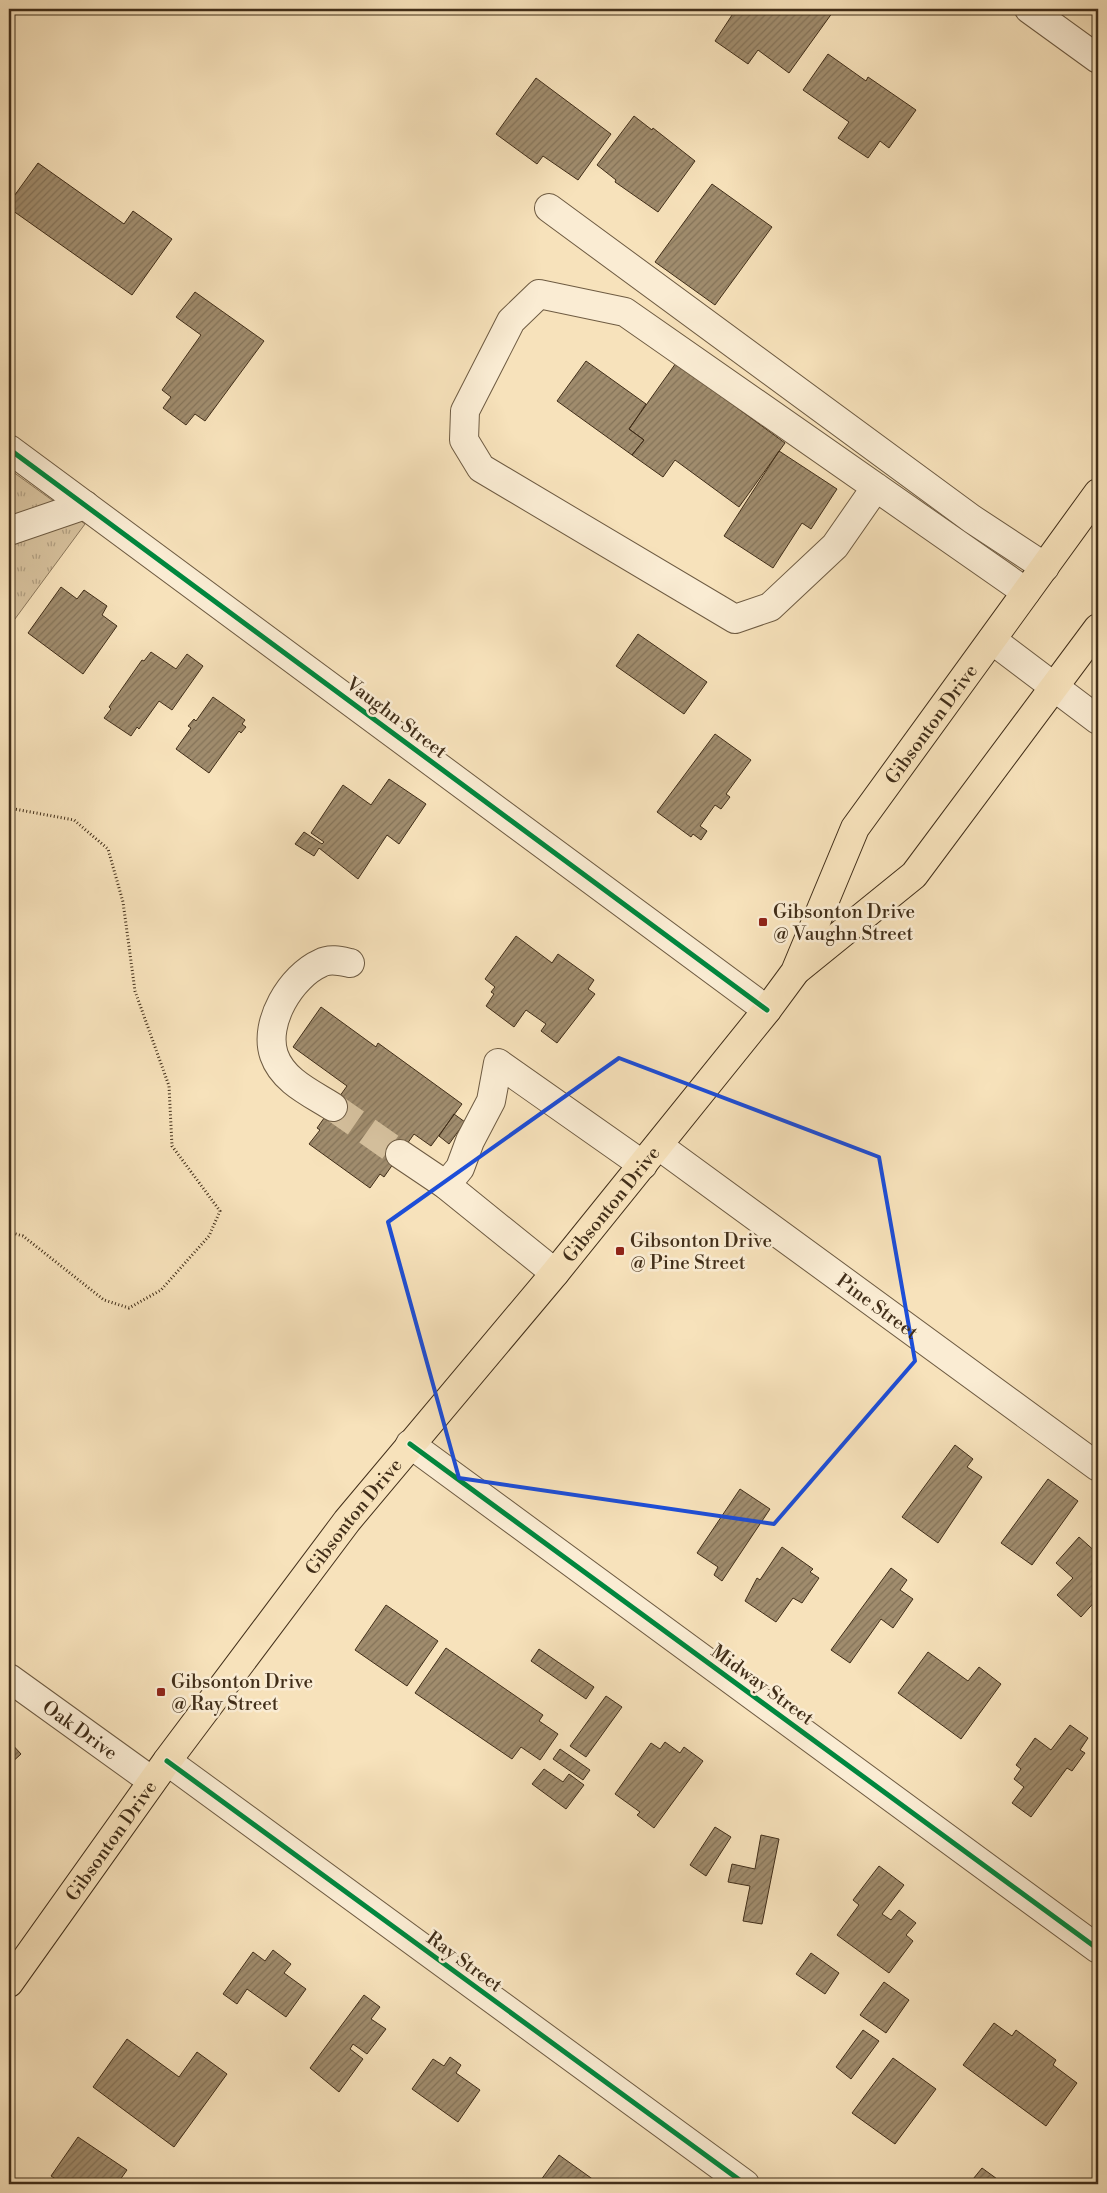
<svg xmlns="http://www.w3.org/2000/svg" width="1107" height="2193" font-family="'Libre Bodoni',serif">
  <defs>
    <pattern id="grass-tufts" width="24" height="20" patternUnits="userSpaceOnUse" patternTransform="scale(1.25)"><rect width="24" height="20" fill="#d8c39f"/><path d="M3 7l-1-3M5 7V3M7 7l1-3M15 17l-1-3M17 17v-4M19 17l1-3" fill="none" stroke="#b19f81"/></pattern>
    <pattern id="building-hatch" width="6" height="6" patternUnits="userSpaceOnUse" patternTransform="scale(1.25)"><rect width="6" height="6" fill="#a08c6d"/><path d="M-1 1l2-2M0 6l6-6M5 7l2-2" fill="none" stroke="#847359"/></pattern>
  </defs>
  <rect width="100%" height="100%" fill="#f7e2bb"/>
  <filter id="stains"><feTurbulence type="fractalNoise" baseFrequency=".004" numOctaves="4"/><feColorMatrix values="0 0 0 0 .2 0 0 0 0 .09 0 0 0 0 .02 0 0 0 .5 -.17"/></filter>
  <radialGradient id="worn" r=".72"><stop offset=".6" stop-color="#630" stop-opacity="0"/><stop offset="1" stop-color="#630" stop-opacity=".3"/></radialGradient>
  <path fill="url(#grass-tufts)" stroke="#8c785c" d="M 9,469 L 85,524 L 9,627 Z"/>
  <path fill="url(#building-hatch)" stroke="#412e19" d="M 736,9 L 835,9 L 789,73 L 758,50 L 748,64 L 715,41 Z
    M 828,54 L 866,81 L 868,77 L 916,110 L 889,148 L 880,141 L 868,158 L 838,138 L 849,122 L 803,90 Z
    M 536,78 L 611,134 L 578,180 L 543,156 L 537,164 L 496,134 Z
    M 634,116 L 652,130 L 653,128 L 695,161 L 658,212 L 615,182 L 616,180 L 597,165 Z
    M 38,163 L 124,224 L 133,211 L 172,239 L 132,295 L 9,208 L 9,203 Z
    M 712,184 L 772,227 L 715,305 L 655,262 Z
    M 195,292 L 264,341 L 205,421 L 195,414 L 186,425 L 163,408 L 171,397 L 162,390 L 201,335 L 176,317 Z
    M 586,361 L 646,404 L 629,429 L 644,440 L 632,455 L 557,401 Z
    M 676,363 L 785,443 L 739,507 L 675,460 L 663,477 L 632,455 L 644,440 L 629,429 Z
    M 779,451 L 837,489 L 811,529 L 802,523 L 773,568 L 724,536 Z
    M 61,587 L 77,599 L 84,590 L 107,606 L 102,615 L 117,626 L 83,674 L 28,633 Z
    M 638,634 L 707,682 L 684,714 L 616,666 Z
    M 151,652 L 176,669 L 187,654 L 203,666 L 172,710 L 159,701 L 139,729 L 137,727 L 131,736 L 104,718 L 111,709 L 109,707 L 142,660 L 144,661 Z
    M 213,697 L 245,720 L 242,724 L 246,727 L 241,733 L 239,731 L 209,773 L 176,749 L 191,728 L 188,726 L 194,719 L 196,721 Z
    M 715,734 L 751,760 L 726,794 L 730,797 L 721,809 L 715,805 L 700,826 L 707,831 L 701,840 L 693,834 L 691,837 L 657,812 Z
    M 389,779 L 426,804 L 399,844 L 387,835 L 358,879 L 319,848 L 314,856 L 295,844 L 304,832 L 322,844 L 324,842 L 311,833 L 343,785 L 371,805 Z
    M 516,936 L 552,963 L 558,954 L 594,980 L 588,989 L 595,994 L 557,1043 L 541,1031 L 546,1024 L 526,1010 L 514,1027 L 486,1006 L 494,994 L 491,992 L 495,987 L 485,979 Z
    M 321,1007 L 376,1047 L 378,1043 L 462,1104 L 431,1146 L 414,1134 L 384,1177 L 380,1174 L 370,1188 L 309,1144 L 320,1130 L 317,1128 L 347,1086 L 293,1047 Z
    M 454,1114 L 465,1122 L 449,1144 L 439,1136 Z
    M 955,1445 L 973,1459 L 967,1467 L 982,1477 L 938,1543 L 902,1517 Z
    M 1048,1479 L 1078,1501 L 1032,1565 L 1001,1543 Z
    M 740,1489 L 770,1509 L 722,1581 L 714,1575 L 718,1567 L 697,1553 Z
    M 1079,1537 L 1098,1554 L 1098,1598 L 1081,1617 L 1057,1595 L 1073,1578 L 1056,1563 Z
    M 782,1547 L 813,1569 L 810,1572 L 819,1578 L 802,1603 L 793,1598 L 776,1622 L 745,1601 L 757,1578 L 760,1580 Z
    M 891,1568 L 907,1580 L 900,1590 L 913,1599 L 893,1628 L 881,1619 L 850,1663 L 831,1650 Z
    M 386,1605 L 438,1641 L 407,1686 L 355,1650 Z
    M 446,1648 L 543,1715 L 539,1721 L 558,1734 L 540,1760 L 521,1747 L 512,1759 L 415,1693 Z
    M 539,1649 L 594,1687 L 586,1699 L 531,1661 Z
    M 928,1652 L 968,1681 L 979,1667 L 1001,1684 L 961,1739 L 898,1693 Z
    M 606,1696 L 622,1707 L 586,1757 L 570,1746 Z
    M 1070,1725 L 1088,1738 L 1080,1750 L 1085,1753 L 1072,1771 L 1067,1768 L 1031,1817 L 1012,1803 L 1024,1787 L 1014,1779 L 1021,1769 L 1016,1765 L 1035,1738 L 1051,1750 Z
    M 9,1741 L 21,1754 L 9,1765 Z
    M 665,1742 L 680,1753 L 684,1747 L 703,1761 L 654,1828 L 637,1815 L 640,1812 L 615,1794 L 651,1743 L 660,1749 Z
    M 560,1749 L 590,1770 L 583,1780 L 553,1759 Z
    M 544,1769 L 563,1782 L 569,1774 L 584,1785 L 566,1809 L 532,1784 Z
    M 715,1827 L 731,1837 L 706,1876 L 690,1865 Z
    M 761,1835 L 779,1839 L 762,1924 L 743,1921 L 750,1886 L 728,1882 L 732,1864 L 755,1869 Z
    M 879,1866 L 904,1885 L 882,1914 L 891,1920 L 899,1910 L 916,1923 L 906,1935 L 913,1941 L 889,1973 L 837,1935 L 859,1905 L 853,1900 Z
    M 273,1950 L 291,1964 L 284,1973 L 306,1989 L 286,2017 L 247,1989 L 237,2004 L 223,1994 L 253,1952 L 265,1961 Z
    M 811,1953 L 839,1973 L 825,1994 L 796,1974 Z
    M 884,1982 L 909,2000 L 886,2033 L 860,2015 Z
    M 364,1995 L 380,2007 L 371,2019 L 386,2029 L 367,2054 L 353,2044 L 350,2049 L 363,2059 L 339,2092 L 310,2068 Z
    M 994,2023 L 1012,2036 L 1016,2030 L 1056,2060 L 1053,2065 L 1077,2083 L 1046,2126 L 963,2065 Z
    M 863,2030 L 879,2041 L 851,2079 L 836,2067 Z
    M 127,2039 L 179,2077 L 197,2052 L 227,2074 L 174,2147 L 93,2087 Z
    M 450,2057 L 461,2065 L 456,2073 L 480,2090 L 458,2122 L 412,2089 L 433,2059 L 444,2066 Z
    M 893,2058 L 936,2089 L 895,2144 L 852,2113 Z
    M 78,2137 L 127,2170 L 117,2184 L 63,2184 L 51,2176 Z
    M 559,2155 L 598,2183 L 538,2184 Z
    M 982,2168 L 1004,2184 L 969,2184 Z"/>
  <g fill="none" stroke-linecap="round" stroke-linejoin="round">
    <path stroke="#d3be9b" stroke-width="28" stroke-dasharray="28 14" stroke-linecap="butt" d="M 333,1107 L 400,1154"/>
    <g stroke="#6e5b42" stroke-width="30">
      <g id="minor">
        <path d="M 1029,9 L 1098,59"/>
        <path d="M 549,208 L 972,519 L 1045,567"/>
        <path d="M 9,449 L 767,1010"/>
        <path d="M 876,487 L 835,546 L 770,607 L 735,619 L 481,468 L 464,440 L 465,411 L 511,321 L 539,294 L 625,312 L 1026,592"/>
        <path d="M 9,531 L 85,505"/>
        <path d="M 992,640 L 1098,720"/>
        <path d="M 333,1107 C 311,1093 283,1081 274,1055 C 263,1023 291,976 321,963 C 330,958 341,961 350,963"/>
        <path id="s1" d="M 659,1146 L 1098,1467"/>
        <path d="M 400,1154 L 446,1185 L 555,1273"/>
        <path d="M 446,1185 L 460,1168 L 470,1141 L 491,1101 L 498,1063 L 643,1165"/>
        <path d="M 410,1444 L 1098,1949"/>
        <path id="s2" d="M 9,1678 L 152,1781"/>
        <path d="M 167,1761 L 745,2184"/>
      </g>
    </g>
    <g stroke="#412e19" stroke-width="30">
      <g id="major">
        <path d="M 798,969 L 914,875 L 1098,628"/>
        <path id="s3" d="M 9,1983 L 167,1761 L 347,1521 L 555,1273 L 767,1010 L 795,972 L 855,828 L 1098,493"/>
      </g>
    </g>
    <path stroke="#412e19" stroke-width="3" stroke-dasharray="1 2.5" stroke-linecap="butt" d="M 9,808 L 74,820 L 108,849 L 123,902 L 135,991 L 169,1086 L 172,1146 L 220,1211 L 209,1236 L 161,1290 L 129,1308 L 104,1300 L 23,1236 L 9,1232"/>
    <use href="#minor" stroke="#faecd3" stroke-width="28"/>
    <use href="#major" stroke="#f7e2bb" stroke-width="28"/>
    <g stroke="#faecd3" stroke-width="8">
      <path id="cycleway" d="M 9,449 L 767,1010
        M 410,1444 L 1098,1949
        M 167,1761 L 745,2184"/>
    </g>
    <use href="#cycleway" stroke="#00873e" stroke-width="5"/>
  </g>
  <path fill="none" stroke="#1d4ed8" stroke-width="4" stroke-linejoin="round" d="M 619,1058 L 879,1157 L 915,1361 L 774,1524 L 459,1478 L 388,1222 Z"/>
  <g fill="#8f2418" stroke="#faecd3" stroke-width="2">
    <rect x="758" y="917" width="10" height="10" rx="2.5"/>
    <rect x="615" y="1246" width="10" height="10" rx="2.5"/>
    <rect x="156" y="1687" width="10" height="10" rx="2.5"/>
  </g>
  <g text-anchor="middle" stroke-width="5" stroke-linejoin="round" paint-order="stroke">
    <g font-size="19" fill="#412e19" stroke="#faecd3">
      <text transform="translate(397 717) rotate(37)" y="7">Vaughn Street</text>
      <text dy="7" stroke="none"><textPath href="#s3" startOffset="1566">Gibsonton Drive</textPath></text>
      <text dy="7" stroke="none"><textPath href="#s3" startOffset="985">Gibsonton Drive</textPath></text>
      <text dy="7" stroke="none"><textPath href="#s1" startOffset="271">Pine Street</textPath></text>
      <text dy="7" stroke="none"><textPath href="#s3" startOffset="580">Gibsonton Drive</textPath></text>
      <text transform="translate(763 1684) rotate(36)" y="7">Midway Street</text>
      <text dy="7" stroke="none"><textPath href="#s2" startOffset="88">Oak Drive</textPath></text>
      <text dy="7" stroke="none"><textPath href="#s3" startOffset="175">Gibsonton Drive</textPath></text>
      <text transform="translate(465 1961) rotate(36)" y="7">Ray Street</text>
    </g>
    <g font-size="19" fill="#412e19" stroke="#faecd3" text-anchor="start">
      <text x="773" y="918">Gibsonton Drive<tspan x="773" dy="22">@ Vaughn Street</tspan></text>
      <text x="630" y="1247">Gibsonton Drive<tspan x="630" dy="22">@ Pine Street</tspan></text>
      <text x="171" y="1688">Gibsonton Drive<tspan x="171" dy="22">@ Ray Street</tspan></text>
    </g>
  </g>
  <rect width="1107" height="2193" fill="none" stroke="#f7e2bb" stroke-width="30"/>
  <rect x="10" y="10" width="1087" height="2173" fill="none" stroke="#412e19" stroke-width="2.5"/>
  <rect x="15" y="15" width="1077" height="2163" fill="none" stroke="#412e19"/>
  <rect width="100%" height="100%" filter="url(#stains)"/>
  <rect width="100%" height="100%" fill="url(#worn)"/>
</svg>
